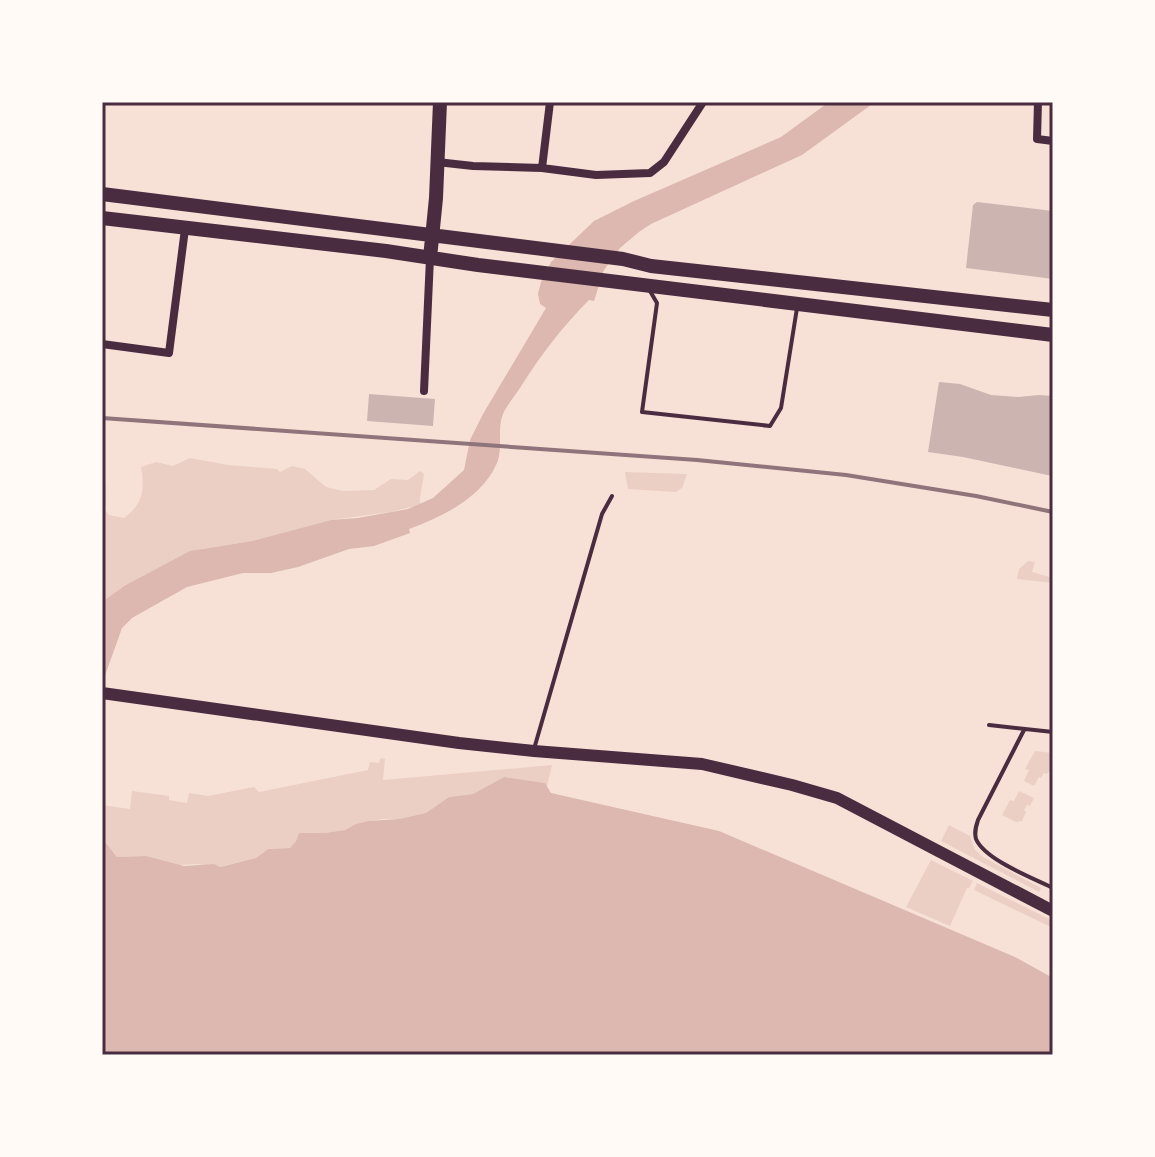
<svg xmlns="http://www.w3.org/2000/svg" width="1155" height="1157" font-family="Arial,sans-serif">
  <rect width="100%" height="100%" fill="#f7e1d7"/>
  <path fill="#ebcfc5" d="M 190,458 L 228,465 L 277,469 L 280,472 L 292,466 L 305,469 L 326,487 L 343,491 L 374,490 L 391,479 L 408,480 L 420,471 L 424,474 C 423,482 419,499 420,505 L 390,512 L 331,520 L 252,541 L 201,549 L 124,586 L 102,602 L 102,470 C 107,484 107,495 105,510 L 109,515 L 124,518 C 143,504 145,490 141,467 L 156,462 L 173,466 Z
    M 625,472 L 687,474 L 682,488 L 676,492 L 628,489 Z
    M 1028,561 L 1035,562 L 1032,572 L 1050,577 L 1053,568 L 1053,583 L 1017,579 L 1019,569 Z
    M 1035,751 L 1053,753 L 1053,767 L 1047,774 L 1044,773 L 1041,778 L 1039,777 L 1034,786 L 1024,781 L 1029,770 L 1025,769 Z
    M 381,758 L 385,759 L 383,780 L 552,765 L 547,786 L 545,783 L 504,777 L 473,794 L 449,797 L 426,813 L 399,819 L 382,819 L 357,824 L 345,830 L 325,833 L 300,833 L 296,841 L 290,848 L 268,849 L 256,858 L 219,867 L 198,864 L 178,865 L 146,856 L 117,857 L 102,838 L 102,805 L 130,809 L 132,791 L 169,796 L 169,800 L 187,803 L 189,793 L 208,796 L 254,787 L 259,792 L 368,770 L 370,762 L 379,763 Z
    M 1019,791 L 1034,798 L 1030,806 L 1027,805 L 1024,810 L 1026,812 L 1022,821 L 1016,822 L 1002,815 L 1010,800 L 1014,801 Z
    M 949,825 L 970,836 L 975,850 L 983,857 L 1041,888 L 1039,892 L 941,841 Z
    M 931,860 L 973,881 L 969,888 L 967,888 L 950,926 L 906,907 Z
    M 977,883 L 1053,921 L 1053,928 L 974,890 Z"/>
  <path fill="#dcb8b0" d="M 829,102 L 875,102 L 802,155 L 651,224 L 639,232 L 620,248 L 604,270 L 594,301 L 589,300 C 562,327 540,356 520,388 C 514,397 507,405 503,414 C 497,429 503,448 497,463 C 482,498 442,517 409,529 L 410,533 L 374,546 L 349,549 L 298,567 L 271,573 L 243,573 L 187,587 L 132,618 L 122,628 L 102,684 L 102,602 L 124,586 L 190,551 L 252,541 L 331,520 L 358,518 L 408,509 L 433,498 L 464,470 L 470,440 L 483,414 L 546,308 L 540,304 L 538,294 L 541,282 L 551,262 L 594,221 L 634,201 L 781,137 Z
    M 504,777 L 545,783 L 551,793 L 719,831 L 1015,957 L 1053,978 L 1053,1055 L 102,1055 L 102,838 L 117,857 L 146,856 L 184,866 L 214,864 L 220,867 L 256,858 L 268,849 L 290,848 L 296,841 L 299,833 L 325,833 L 345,830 L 356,824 L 369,821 L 399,819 L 426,813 L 449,797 L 473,794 Z"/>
  <path fill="#ccb4b1" d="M 977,202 L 1053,211 L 1053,279 L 966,268 L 973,205 Z
    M 939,382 L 960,384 L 991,395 L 1018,397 L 1039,395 L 1053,396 L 1052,476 L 963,457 L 928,452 Z
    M 369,394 L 435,399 L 433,426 L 367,421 Z"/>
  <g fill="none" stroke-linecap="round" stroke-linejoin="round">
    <path stroke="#4a2c40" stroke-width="4" d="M 650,291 L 657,303 L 642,412 L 770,426 L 781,408 L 797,308
      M 989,725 L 1053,732
      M 1024,730 L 978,820 C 976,826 974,832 976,839 C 985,860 1033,878 1053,888
      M 534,749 L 602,514 L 612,496"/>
    <path stroke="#4a2c40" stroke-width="8" d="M 1038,102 L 1037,139 L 1053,141
      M 437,162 L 473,166 L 542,168 L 596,175 L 650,173 L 664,162 L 703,102
      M 542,168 L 550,102
      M 102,344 L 169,353 L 185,229
      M 424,391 L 430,258"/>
    <path stroke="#4a2c40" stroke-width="12" d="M 102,693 L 459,743 L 534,751 L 702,764 L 792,785 L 837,798 L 1053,911"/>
    <path stroke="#4a2c40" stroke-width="14" d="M 102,194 L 623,259 L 651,266 L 1053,310
      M 102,218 L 386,251 L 478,265 L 1053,335
      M 430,258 L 436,198 L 440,102"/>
    <path stroke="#8f747c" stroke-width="4" d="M 102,418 L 697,460 L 846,475 L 976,496 L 1053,512"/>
  </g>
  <rect width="1155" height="1157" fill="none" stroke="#fffaf5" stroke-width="208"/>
  <rect x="104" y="104" width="947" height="949" fill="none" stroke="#4a2c40" stroke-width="3"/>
</svg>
